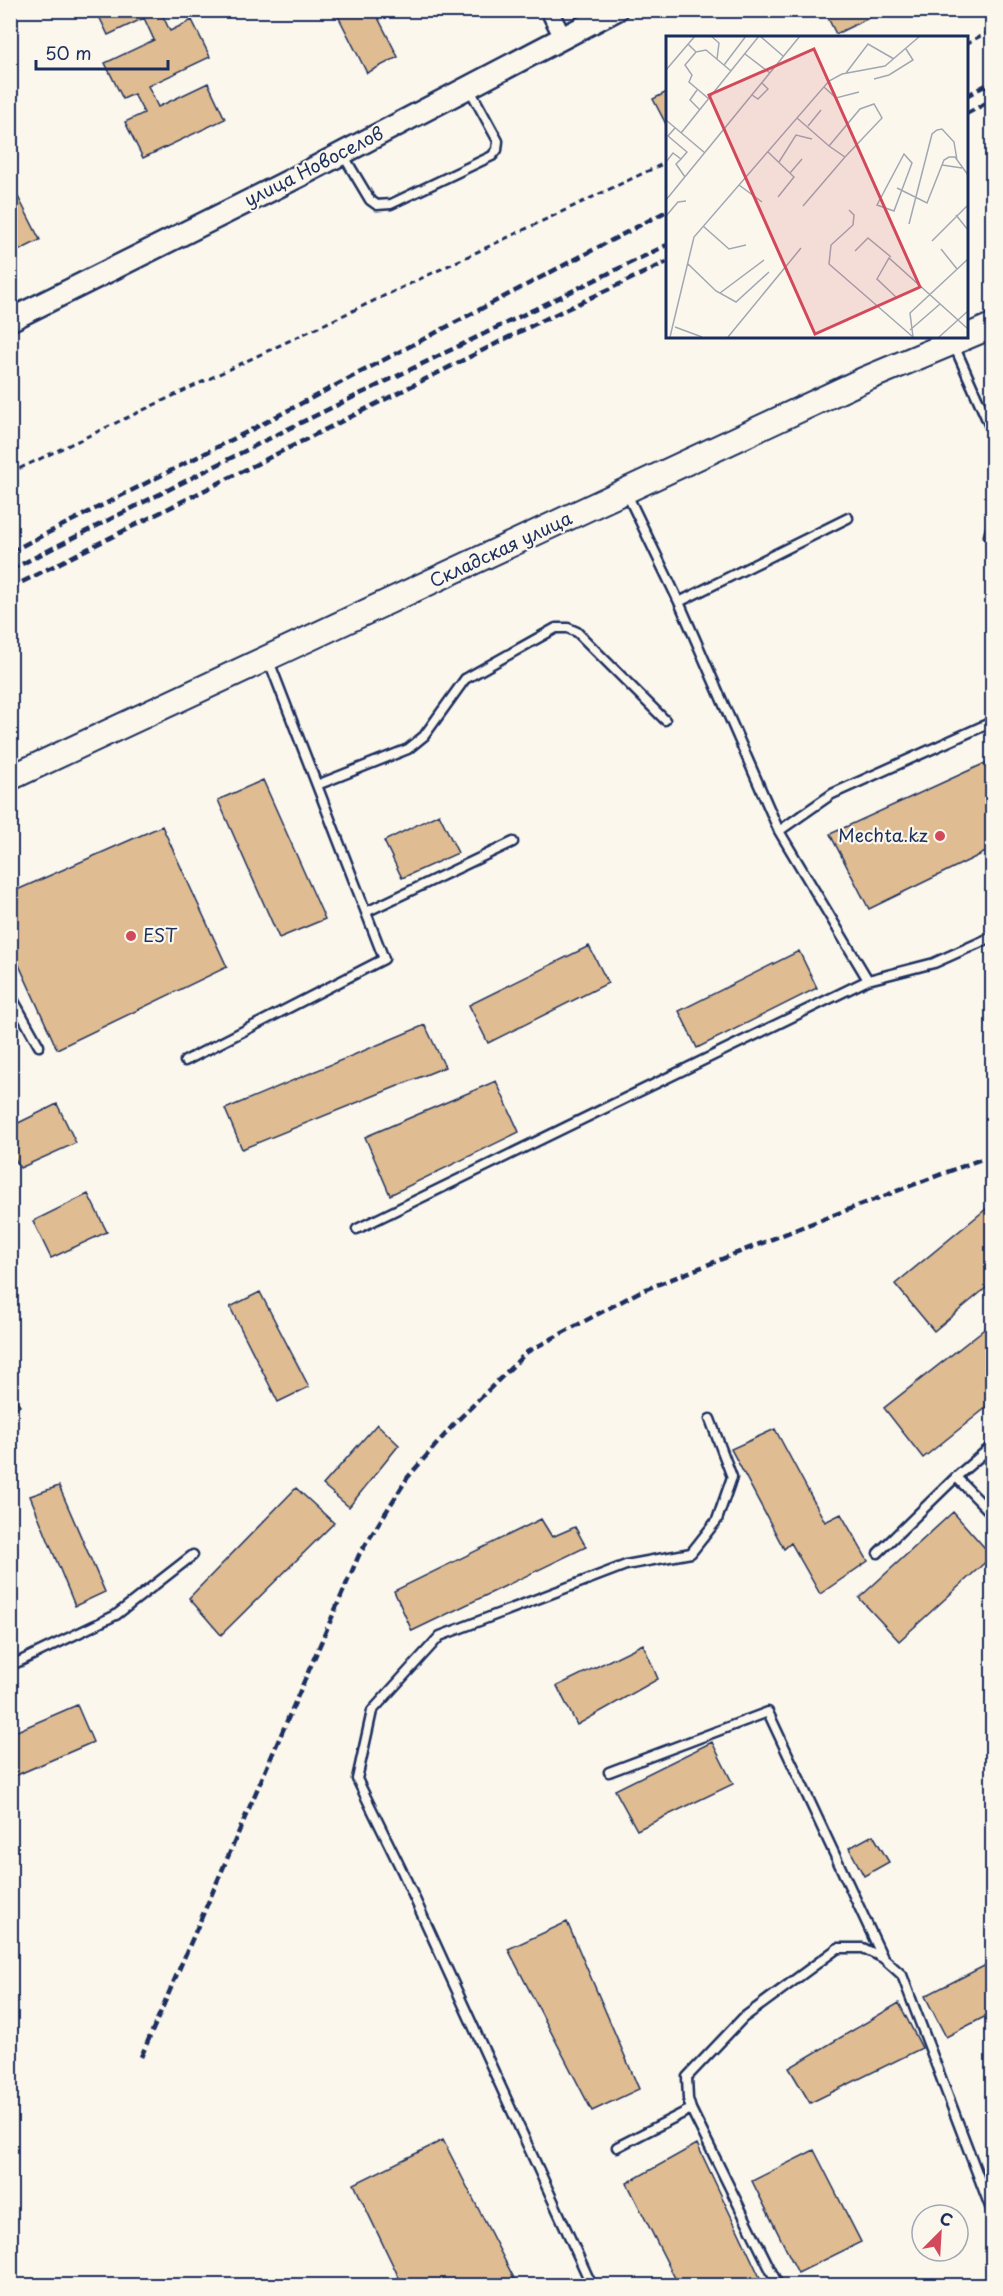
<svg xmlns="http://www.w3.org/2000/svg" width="1003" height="2296" font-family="'Playpen Sans',sans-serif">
  <rect width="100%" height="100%" fill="#fbf7ec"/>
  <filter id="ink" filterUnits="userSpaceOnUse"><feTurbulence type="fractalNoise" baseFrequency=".0167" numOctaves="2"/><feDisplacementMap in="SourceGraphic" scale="12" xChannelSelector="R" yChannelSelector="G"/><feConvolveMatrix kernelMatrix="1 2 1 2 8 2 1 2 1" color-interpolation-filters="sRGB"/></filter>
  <g filter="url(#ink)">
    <path fill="#dfbc91" stroke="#1b2f5e" stroke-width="1.5" d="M 96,10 L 160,10 L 170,31 L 192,20 L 210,57 L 148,86 L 158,107 L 208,83 L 225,119 L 143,158 L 125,122 L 144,113 L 134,94 L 123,99 L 105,63 L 154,40 L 144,18 L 108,35 Z
      M 335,10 L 374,10 L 398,57 L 367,73 Z
      M 824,10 L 885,10 L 836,34 Z
      M 667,92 L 667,126 L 653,99 Z
      M 10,181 L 40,240 L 10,255 Z
      M 992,760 L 992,849 L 869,909 L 830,834 Z
      M 263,780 L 325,919 L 279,938 L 218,800 Z
      M 439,814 L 458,853 L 402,878 L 384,841 Z
      M 162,826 L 227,967 L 57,1049 L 10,945 L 10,893 Z
      M 589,946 L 608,983 L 488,1043 L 469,1005 Z
      M 799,951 L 817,988 L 697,1048 L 679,1011 Z
      M 425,1025 L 445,1067 L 242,1149 L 225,1109 Z
      M 496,1081 L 519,1132 L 390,1195 L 365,1137 Z
      M 57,1104 L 76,1143 L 20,1168 L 10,1149 L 10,1127 Z
      M 88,1194 L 107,1232 L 51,1258 L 33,1221 Z
      M 992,1204 L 992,1283 L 934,1331 L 895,1284 Z
      M 260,1292 L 309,1387 L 278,1402 L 230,1307 Z
      M 992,1323 L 992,1403 L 923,1458 L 884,1408 Z
      M 10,1389 L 20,1406 L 10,1411 Z
      M 377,1424 L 399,1445 L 349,1507 L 323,1485 Z
      M 775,1429 L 825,1522 L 841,1514 L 868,1561 L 820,1594 L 791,1543 L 784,1549 L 731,1449 Z
      M 59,1486 L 105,1592 L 75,1606 L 30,1496 Z
      M 296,1488 L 334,1523 L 221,1635 L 189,1598 Z
      M 953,1512 L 992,1556 L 899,1641 L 859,1598 Z
      M 541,1519 L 552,1537 L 575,1527 L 586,1547 L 412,1631 L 394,1591 Z
      M 643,1644 L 658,1679 L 577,1725 L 557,1686 Z
      M 77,1705 L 93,1742 L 10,1778 L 10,1734 Z
      M 712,1742 L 733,1784 L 637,1830 L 615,1790 Z
      M 873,1835 L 889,1862 L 864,1876 L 849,1848 Z
      M 567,1922 L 639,2089 L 592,2111 L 508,1949 Z
      M 992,1962 L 992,2013 L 946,2037 L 925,1996 Z
      M 899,2003 L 922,2048 L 810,2103 L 789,2068 Z
      M 443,2140 L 518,2286 L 403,2286 L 354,2184 Z
      M 697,2144 L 764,2286 L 679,2286 L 627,2183 Z
      M 814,2150 L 861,2242 L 798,2273 L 752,2181 Z"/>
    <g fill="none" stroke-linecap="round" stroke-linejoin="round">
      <g stroke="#1b2f5e" stroke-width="13">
        <path id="service" d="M 342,153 L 370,200 L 377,205 L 391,204 L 492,156 L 497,150 L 498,141 L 469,88
          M 953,343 L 992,431
          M 626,492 L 679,602 L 779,831 L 868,980 L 934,963 L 992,937
          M 989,536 L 992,525
          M 679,602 L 848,518
          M 317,785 L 408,749 L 424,736 L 465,679 L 556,628 L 568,628 L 577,632 L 665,720
          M 779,831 L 832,794 L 992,722
          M 366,912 L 513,842
          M 10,994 L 39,1046
          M 185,1061 L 384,959 L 269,661
          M 357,1229 L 868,980
          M 992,1446 L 956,1477 L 992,1514
          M 878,1553 L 956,1477
          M 10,1666 L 116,1615 L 193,1555
          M 609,1772 L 768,1712 L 883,1958
          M 617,2147 L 691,2109
          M 777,2283 L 691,2109 L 688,2099 L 687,2077 L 743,2018 L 838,1948 L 863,1948 L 883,1958 L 902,1975 L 992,2212
          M 592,2286 L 403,1873 L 357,1779 L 372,1711 L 440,1636 L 626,1565 L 691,1553 L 717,1520 L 732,1477 L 710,1419"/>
      </g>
      <g stroke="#1b2f5e" stroke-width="21">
        <path id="minor" d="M 549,10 L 563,38"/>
      </g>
      <g stroke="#1b2f5e" stroke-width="26">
        <path id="tertiary" d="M 10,320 L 301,175 L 616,10"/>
      </g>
      <g stroke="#1b2f5e" stroke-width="28">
        <path id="secondary" d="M 10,778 L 863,380 L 992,326"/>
      </g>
      <path stroke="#1b2f5e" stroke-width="3" stroke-dasharray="6 4.5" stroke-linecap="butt" d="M 966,44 L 992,30
        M 10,473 L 667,162"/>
      <use href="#service" stroke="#fbf7ec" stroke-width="8"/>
      <use href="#minor" stroke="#fbf7ec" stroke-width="16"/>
      <use href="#tertiary" stroke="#fbf7ec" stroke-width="21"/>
      <use href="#secondary" stroke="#fbf7ec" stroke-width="24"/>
      <path stroke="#1b2f5e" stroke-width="4.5" stroke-dasharray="9 4.5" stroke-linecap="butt" d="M 966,96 L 992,82
        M 966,114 L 992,100
        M 10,552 L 245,433 L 667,211
        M 10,570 L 294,426 L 667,245
        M 10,588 L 539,322 L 667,262
        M 141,2057 L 359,1555 L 408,1477 L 455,1423 L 527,1352 L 639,1292 L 810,1224 L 992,1155"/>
    </g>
  </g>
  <g fill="#d1495b" stroke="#fbf7ec" stroke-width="2">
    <circle cx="940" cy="836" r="6"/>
    <circle cx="131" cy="936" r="6"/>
  </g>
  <g text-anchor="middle" stroke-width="4.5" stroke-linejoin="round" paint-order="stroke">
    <g font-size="18" fill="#1b2f5e" stroke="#fbf7ec">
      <text transform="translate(314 167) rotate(-27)" y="6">улица Новоселов</text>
      <text transform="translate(501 550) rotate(-25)" y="6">Складская улица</text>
    </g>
    <g font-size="18" fill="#1b2f5e" stroke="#fbf7ec" text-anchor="end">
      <text x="928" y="842">Mechta.kz</text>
      <text x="143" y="942" text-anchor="start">EST</text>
    </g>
  </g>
  <g transform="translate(666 36)">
    <rect width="302" height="302" fill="#fbf7ec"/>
    <path fill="none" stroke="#a1a7b3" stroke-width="1.5" d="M 45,0 L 53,7 L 51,23M 94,0 L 117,20M 22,8 L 30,16 L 40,14 L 65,35M 30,16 L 19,29 L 26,39 L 23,46 L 43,63M 79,18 L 104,37M 58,29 L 80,0M 0,34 L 29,0M 180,37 L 202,8 L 228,23M 208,43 L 223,39 L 247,24 L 240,13M 158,51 L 170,62 L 193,56M 31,54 L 24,64 L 34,74M 86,59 L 92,63 L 102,53 L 96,47M 131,82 L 163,110 L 179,121 L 216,82 L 208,68 L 194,73 L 163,110M 0,84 L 39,117M 142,90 L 155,74M 9,92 L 2,100 L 21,116 L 15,123M 15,97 L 93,0M 102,116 L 128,141 L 112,161M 238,118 L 246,127 L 228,175 L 211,169 ZM 0,126 L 7,117 L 15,123 L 10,128 L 19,141M 113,126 L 130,99 L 146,103M 276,129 L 296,132M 124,137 L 136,123M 73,149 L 96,166M 231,152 L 261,167 L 278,124 L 283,121 L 289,121 L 302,139M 0,164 L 134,0M 137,170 L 179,121M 183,174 L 188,179 L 187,189 L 165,209 L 163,228 L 247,301M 290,179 L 302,194M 0,180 L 12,166 L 20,165M 243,188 L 266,98 L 271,94 L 276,93 L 288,106 L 291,124M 37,190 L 63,213 L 80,209M 266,205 L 302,169M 275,213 L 291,233M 189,215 L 202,202 L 225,221M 21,227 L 50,255 L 70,266 L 103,236M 54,257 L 98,224M 230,261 L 211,243 L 223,222 L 302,293M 9,291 L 36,301M 244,294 L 274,268M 4,301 L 28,201 L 163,45 L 176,38 L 219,30 L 254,0M 62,301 L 135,212M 247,301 L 244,277 L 302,223M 273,301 L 302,275"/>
    <path fill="#d1495b" fill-opacity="0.15" stroke="#d1495b" stroke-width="3" d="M 148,13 L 254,251 L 149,298 L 43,59 Z"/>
    <rect width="302" height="302" fill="none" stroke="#1b2f5e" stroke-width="3"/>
  </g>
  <rect width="1003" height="2296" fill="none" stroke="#fbf7ec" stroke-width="36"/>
  <rect x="18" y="18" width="967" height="2260" fill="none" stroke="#1b2f5e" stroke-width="2" filter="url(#ink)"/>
  <g transform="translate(940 2233) rotate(24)"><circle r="28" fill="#fbf7ec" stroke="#a1a7b3" stroke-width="1.5"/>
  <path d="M0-4.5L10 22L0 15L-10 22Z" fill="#d1495b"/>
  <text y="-9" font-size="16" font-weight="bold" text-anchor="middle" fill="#1b2f5e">С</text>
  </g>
  <path d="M36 60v9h132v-9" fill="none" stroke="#1b2f5e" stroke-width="3"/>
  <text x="45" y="60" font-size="18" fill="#1b2f5e" stroke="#fbf7ec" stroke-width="4.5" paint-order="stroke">50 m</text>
</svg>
